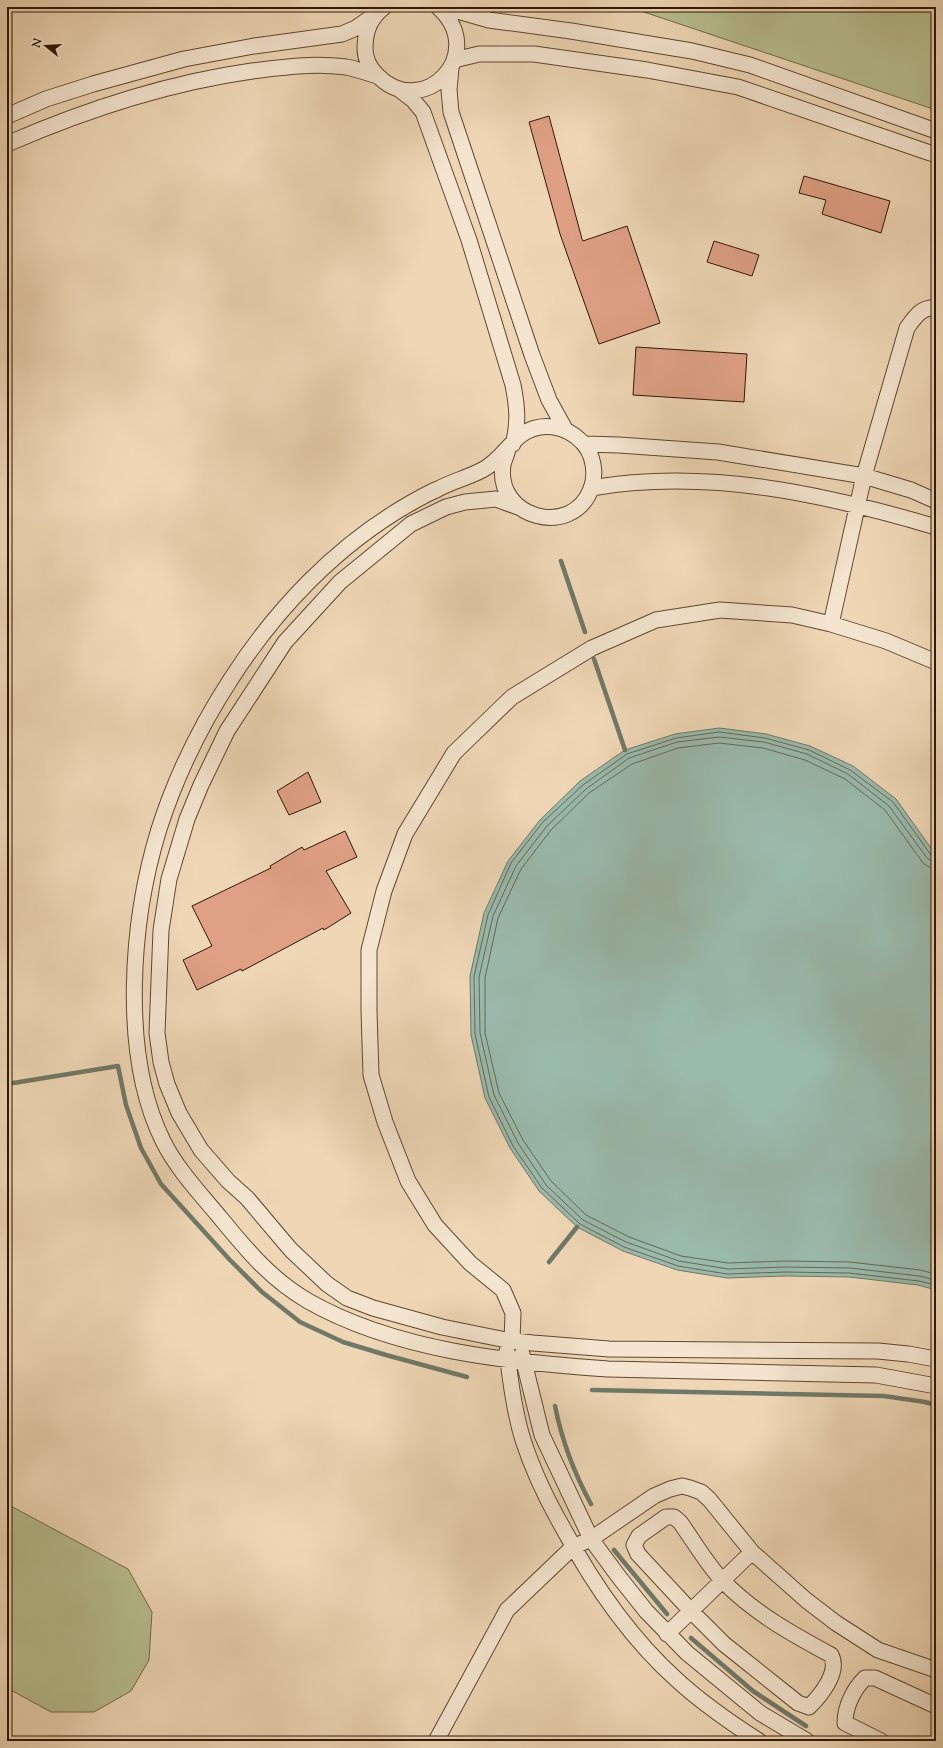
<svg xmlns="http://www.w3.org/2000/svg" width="943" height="1748" font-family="'Sorts Mill Goudy',serif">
  <rect width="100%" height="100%" fill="#efd7b6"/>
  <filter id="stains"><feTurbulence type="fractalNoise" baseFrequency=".005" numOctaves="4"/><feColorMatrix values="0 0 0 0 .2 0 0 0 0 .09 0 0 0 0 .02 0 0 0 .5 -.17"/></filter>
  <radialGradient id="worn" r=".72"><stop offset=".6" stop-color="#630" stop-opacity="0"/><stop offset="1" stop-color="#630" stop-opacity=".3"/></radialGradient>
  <path fill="#b8be8f" stroke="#746a4a" d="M 629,7 L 936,7 L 936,110 Z
    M 7,1504 L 128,1569 L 152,1612 L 149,1660 L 131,1691 L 94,1712 L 51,1712 L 7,1688 Z"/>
  <path fill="#9abaac" stroke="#707969" d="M 719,728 L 766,734 L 810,746 L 853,766 L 896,799 L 936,855 L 936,1290 L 918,1285 L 849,1277 L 786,1276 L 727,1278 L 677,1270 L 623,1251 L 577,1227 L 539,1191 L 510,1148 L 485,1098 L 471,1035 L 470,976 L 484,913 L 508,861 L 540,820 L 580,781 L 625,750 L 675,734 Z"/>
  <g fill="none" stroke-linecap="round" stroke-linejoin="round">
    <path stroke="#656858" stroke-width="1" d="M 936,857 L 931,855 L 893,802 L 850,770 L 809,750 L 765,738 L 719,732 L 676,738 L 627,754 L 583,785 L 543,822 L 511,863 L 488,915 L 474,977 L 475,1034 L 489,1097 L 513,1146 L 542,1188 L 580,1224 L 624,1247 L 678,1266 L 727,1274 L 786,1272 L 849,1273 L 919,1281 L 936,1285
      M 936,862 L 931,861 L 927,858 L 889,806 L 848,774 L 807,754 L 764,742 L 719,737 L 677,742 L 629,758 L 586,789 L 547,826 L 516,866 L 493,916 L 479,977 L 480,1033 L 494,1095 L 518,1143 L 546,1185 L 583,1220 L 626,1242 L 679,1261 L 728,1269 L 786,1267 L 850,1268 L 919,1276 L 936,1280
      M 936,868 L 929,867 L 923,863 L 885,810 L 845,779 L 805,760 L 763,748 L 719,743 L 678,748 L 632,764 L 589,793 L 551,830 L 521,869 L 498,918 L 485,978 L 485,1033 L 499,1093 L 523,1140 L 551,1181 L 586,1215 L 629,1237 L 681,1256 L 728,1263 L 786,1261 L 850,1262 L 920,1270 L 936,1274"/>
    <path stroke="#707969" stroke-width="4.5" d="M 561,561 L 585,632
      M 594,659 L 625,750
      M 7,1084 L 118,1066 L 126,1105 L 141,1148 L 161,1184 L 229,1259 L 262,1292 L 300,1322 L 343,1342 L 386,1355 L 467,1377
      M 549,1262 L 577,1227
      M 592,1390 L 884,1396 L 925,1402 L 936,1405
      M 555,1406 C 562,1441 574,1473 591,1504
      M 614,1550 L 667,1614
      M 691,1638 L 753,1691 L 806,1726"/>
  </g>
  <path fill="#dfa085" stroke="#301705" d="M 549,116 L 582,239 L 583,241 L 627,226 L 660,323 L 599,344 L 560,234 L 529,122 Z
    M 804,176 L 890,201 L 881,233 L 822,214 L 826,200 L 799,193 Z
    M 714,241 L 759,255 L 752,276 L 707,262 Z
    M 636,347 L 747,354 L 744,402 L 633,395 Z
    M 308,772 L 321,802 L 289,815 L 277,791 Z
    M 345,831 L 357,857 L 326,871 L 351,913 L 324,930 L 323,928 L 242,971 L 241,969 L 197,990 L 183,960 L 212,946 L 192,906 L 271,868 L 270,866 L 302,847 L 304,850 Z"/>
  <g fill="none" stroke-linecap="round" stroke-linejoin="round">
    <g stroke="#604731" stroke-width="17">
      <path id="minor" d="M 384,7 C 370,18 365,31 365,49 C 365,59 370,68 377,75 C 422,122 490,54 438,7
        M 444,7 L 489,20 L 571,31 L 692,51 L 750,65 L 936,131
        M 454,60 L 479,54 L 534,54 L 647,70 L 738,87 L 936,155
        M 451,68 L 449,90 L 451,112 L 532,355 L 549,400 L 565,429
        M 400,90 L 413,100 L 423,112 L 469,240 L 513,385 C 517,405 519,423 513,444
        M 7,116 L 46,99 L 93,84 L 184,59 L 254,46 L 342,34 L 356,28 L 376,14
        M 7,144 C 85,110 167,83 252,71 C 283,67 314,63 346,67 C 357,69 367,73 378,76
        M 584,444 L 619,445 L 718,452 L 864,476 L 911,490 L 936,501
        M 508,449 C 508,451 503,463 503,465 C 495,518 572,539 591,489 C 597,473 593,453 582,442 C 566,425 540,421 521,435 C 508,445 500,460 484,469 C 470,477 453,481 438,489 C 428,493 418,499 409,504 C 336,546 276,609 231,679 C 201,725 176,776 159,829 C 131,920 120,1054 163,1141 C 177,1169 198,1191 218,1215 C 246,1249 269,1278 308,1301 C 396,1351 508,1362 608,1369 L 876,1375 L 936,1386
        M 591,488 C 707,468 825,494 936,527
        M 518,507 L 496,499 L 465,502 L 446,507 L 411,524 L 340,582 L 285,642 L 227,731 L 201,785 L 187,819 L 169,879 L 161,930 L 157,1033 L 161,1062 L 167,1084 L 179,1113 L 201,1150 L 228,1181 L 247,1198 L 291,1250 L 327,1284 L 347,1298 L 373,1308 L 442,1327 L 506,1340 L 533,1343 L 609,1349 L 878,1351 L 908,1354 L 936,1359
        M 831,624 L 864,476 L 907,328 C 915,317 922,306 936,308
        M 512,1340 L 513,1313 L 503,1290 L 470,1263 L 435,1225 L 408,1181 L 385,1122 L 371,1075 L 369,1011 L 369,950 L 384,891 L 405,834 L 454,753 L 512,697 L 592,648 L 656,620 L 720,610 L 792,615 L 831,624 L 886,641 L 936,662
        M 507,1351 C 510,1380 514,1411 523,1440 C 533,1471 547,1500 563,1528 C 593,1584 629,1637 677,1680 C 702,1703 731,1723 759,1741
        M 522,1354 L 542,1435 L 591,1539 L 619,1577 L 646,1611 L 687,1653 L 760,1713 L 807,1741
        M 666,1517 L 674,1517 L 680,1522 C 693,1540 708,1566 723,1581 C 754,1613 792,1634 831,1655 C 840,1672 821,1695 809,1707 L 798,1703 L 724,1644 L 691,1611 L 638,1554 L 634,1545 L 639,1536 Z
        M 667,1634 L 752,1552
        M 436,1741 L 507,1610 L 573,1547 L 591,1539 L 654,1496 L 670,1489 L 682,1486 L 690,1488 L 701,1492 L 709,1499 L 752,1552 L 806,1600 L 836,1623 L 878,1650 L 936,1670
        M 881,1741 L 845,1723 C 845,1707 853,1690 865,1678 L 875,1678 L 936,1706"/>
    </g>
    <use href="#minor" stroke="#f5e5d0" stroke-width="15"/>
  </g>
  <rect width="943" height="1748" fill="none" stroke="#efd7b6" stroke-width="24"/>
  <rect x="8" y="8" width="927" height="1732" fill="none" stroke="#301705" stroke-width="2"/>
  <rect x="12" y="12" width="919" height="1724" fill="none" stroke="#301705"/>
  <g transform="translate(46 46) rotate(288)" stroke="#f5e5d0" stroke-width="3" paint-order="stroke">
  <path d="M0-3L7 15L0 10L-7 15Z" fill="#301705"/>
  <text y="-6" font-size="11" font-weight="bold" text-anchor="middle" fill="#301705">N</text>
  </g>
  <rect width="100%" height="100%" filter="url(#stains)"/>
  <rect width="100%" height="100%" fill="url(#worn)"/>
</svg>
